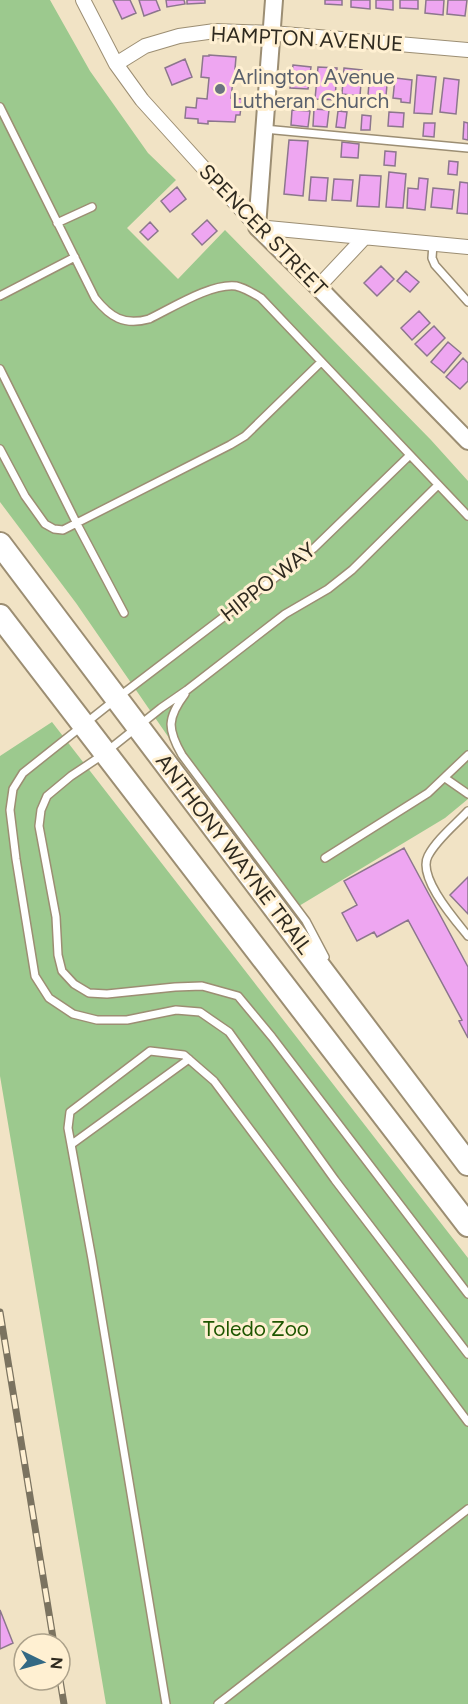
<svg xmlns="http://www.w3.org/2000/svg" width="468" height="1704" font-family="Figtree,sans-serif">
  <rect width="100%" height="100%" fill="#f1e3c5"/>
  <path fill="#9cc98e" d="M 0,0 L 50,0 L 90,71 L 148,153 L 176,180 L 127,228 L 178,279 L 225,230 L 431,440 L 468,481 L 468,799 L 445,818 L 289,912 L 76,603 L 0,502 Z
    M 52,722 L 468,1258 L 468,1704 L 106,1704 L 0,1076 L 0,756 Z"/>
  <path fill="#eea6f1" stroke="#8c768d" stroke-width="1.5" d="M 113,0 L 130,0 L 136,13 L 122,19 Z
    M 139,0 L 156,0 L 160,10 L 144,16 Z
    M 166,0 L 184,0 L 185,4 L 167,7 Z
    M 187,0 L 205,0 L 205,3 L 187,4 Z
    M 325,0 L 342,0 L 342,5 L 325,4 Z
    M 351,0 L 370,0 L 370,9 L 351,7 Z
    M 376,0 L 393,0 L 393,10 L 376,8 Z
    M 400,0 L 418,0 L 418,9 L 400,8 Z
    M 426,0 L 444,0 L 443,15 L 425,13 Z
    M 448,0 L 467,0 L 465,16 L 447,14 Z
    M 209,55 L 236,57 L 235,69 L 238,69 L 237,81 L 233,80 L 231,98 L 242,99 L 240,115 L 236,115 L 235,122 L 208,121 L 208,124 L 198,123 L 198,119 L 185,118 L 186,107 L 196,108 L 197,98 L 207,99 L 209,78 L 201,77 L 203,56 L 209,56 Z
    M 185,59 L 192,77 L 172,85 L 165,68 Z
    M 293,65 L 311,67 L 308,89 L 290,88 Z
    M 318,67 L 337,68 L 335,100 L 315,99 Z
    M 344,68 L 362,70 L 360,96 L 342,94 Z
    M 370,72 L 388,73 L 386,96 L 368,95 Z
    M 417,75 L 436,77 L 432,114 L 414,113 Z
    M 395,78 L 412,80 L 410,103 L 401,102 L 401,99 L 393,98 Z
    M 444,78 L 459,80 L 456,114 L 440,112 Z
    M 314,109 L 329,110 L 327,127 L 313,126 Z
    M 292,110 L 310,111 L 308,127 L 291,125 Z
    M 338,111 L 347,112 L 345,128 L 336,127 Z
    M 389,112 L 404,113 L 403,127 L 388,126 Z
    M 362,115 L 371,116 L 370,130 L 361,130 Z
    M 464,122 L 468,123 L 468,140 L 463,139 Z
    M 424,123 L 435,123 L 434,137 L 423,136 Z
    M 289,140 L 308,141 L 303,196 L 284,194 Z
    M 342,142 L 359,144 L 358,158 L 341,157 Z
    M 385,151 L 396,152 L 395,166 L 384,165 Z
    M 449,161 L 458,162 L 457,175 L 448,174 Z
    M 389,172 L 406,174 L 403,208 L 386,207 Z
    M 360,175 L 381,176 L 379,207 L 357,206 Z
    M 311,177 L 328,178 L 326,201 L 309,200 Z
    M 419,178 L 428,179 L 425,210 L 407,208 L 408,188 L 418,189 Z
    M 334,179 L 353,180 L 351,201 L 332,200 Z
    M 460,182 L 468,183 L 468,214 L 457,213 Z
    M 177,187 L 186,199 L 170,212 L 161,201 Z
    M 433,188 L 454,190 L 452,209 L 431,207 Z
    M 207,220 L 217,231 L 202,245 L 192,234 Z
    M 150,222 L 158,231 L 148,240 L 140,232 Z
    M 381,266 L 394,279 L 377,296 L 364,283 Z
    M 406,271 L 419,282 L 410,292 L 397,281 Z
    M 419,311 L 430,323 L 412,340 L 401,328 Z
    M 434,326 L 445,338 L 427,356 L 415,344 Z
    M 448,342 L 461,353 L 444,373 L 431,362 Z
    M 463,358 L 468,363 L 468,381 L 460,389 L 446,377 Z
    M 404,848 L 468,967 L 468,1038 L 459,1021 L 462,1020 L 408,920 L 377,937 L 374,932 L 357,941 L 342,913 L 357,905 L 344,881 Z
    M 468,877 L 468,914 L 450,895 Z
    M 0,1610 L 13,1643 L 0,1649 Z"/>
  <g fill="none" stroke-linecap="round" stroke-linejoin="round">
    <g stroke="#9c8e73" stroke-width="10">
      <path id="service" d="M 0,107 L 95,298 C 110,317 124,326 149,319 C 172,308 211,283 236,286 C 245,288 253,293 261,298 L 468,516
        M 264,129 L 468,148
        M 57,223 L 92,207
        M 433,244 L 432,258 L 435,265 L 468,302
        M 0,296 L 75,257
        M 0,369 L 77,524 L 124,613
        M 0,449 L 25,496 L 45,524 L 54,529 L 63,530 L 230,445 L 245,436 L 321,362
        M 410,455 L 314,548 L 116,699 L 23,773 L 13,789 L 10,810 L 16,859 L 35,976 L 49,998 L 73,1014 L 97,1020 L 127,1020 L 176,1010 L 200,1012 L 229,1032 L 335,1180 L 468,1354
        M 438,485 L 352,570 L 328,589 L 285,614 L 187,690 L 161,708 L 101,756 L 71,776 L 47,796 L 41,810 L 39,826 L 56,917 L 58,955 L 62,971 L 74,984 L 89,993 L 107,994 L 175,987 L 202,986 L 238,996 L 272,1037 L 468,1294
        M 185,694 C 167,718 167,729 182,755 L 306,921 L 325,957
        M 445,778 L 468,794
        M 468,811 C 455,825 437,839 428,856 C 417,877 455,920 468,936
        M 325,858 L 428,793 L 468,755
        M 72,1144 L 189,1059
        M 166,1704 L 92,1259 L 68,1128 L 70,1112 L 150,1051 L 184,1055 L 214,1081 L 468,1422
        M 218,1704 L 468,1509"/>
    </g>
    <g stroke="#9c8e73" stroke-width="16">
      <path id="minor" d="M 83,0 L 116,64 L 142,100 L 257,227 L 468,247
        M 116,64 L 145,46 L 179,36 L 215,31 L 272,33 L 468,50
        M 318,287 L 364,238"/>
    </g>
    <g stroke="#9c8e73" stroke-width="20">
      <path id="tertiary" d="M 274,0 L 257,227 L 318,287 L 468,441"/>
    </g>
    <g stroke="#9c8e73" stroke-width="26">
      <path id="trunk" d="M 0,544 L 468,1164
        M 0,616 L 468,1225"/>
    </g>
    <use href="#service" stroke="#fff" stroke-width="7"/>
    <use href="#minor" stroke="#fff" stroke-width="14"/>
    <use href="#tertiary" stroke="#fff" stroke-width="16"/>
    <use href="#trunk" stroke="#fff" stroke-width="22"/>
    <g stroke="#7b7360" stroke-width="7">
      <path id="rail" d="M 0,1312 L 54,1644
        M 60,1680 L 64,1704"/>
    </g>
    <use href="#rail" stroke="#fff0d2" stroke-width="4.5" stroke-dasharray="14" stroke-linecap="butt"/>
  </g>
  <circle fill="#6b7280" stroke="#fff0d2" stroke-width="2" cx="220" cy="89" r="6"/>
  <g text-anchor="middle" stroke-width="6" stroke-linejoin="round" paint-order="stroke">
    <g font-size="21" fill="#2f2a1f" stroke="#fff0d2">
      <text transform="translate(307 39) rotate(3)" y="7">HAMPTON AVENUE</text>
      <text transform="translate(263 230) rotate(46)" y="7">SPENCER STREET</text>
      <text transform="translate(268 582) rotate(-38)" y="7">HIPPO WAY</text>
      <text transform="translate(234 854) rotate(53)" y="7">ANTHONY WAYNE TRAIL</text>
    </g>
    <g font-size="21" fill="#5b616d" stroke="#fff0d2" text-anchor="start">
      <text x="232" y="84">Arlington Avenue<tspan x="232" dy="24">Lutheran Church</tspan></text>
    </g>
    <g font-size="21" fill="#1e5600" stroke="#fff0d2">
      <text x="256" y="1336">Toledo Zoo</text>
    </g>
  </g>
  <g transform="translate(42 1662) rotate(95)"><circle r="28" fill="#fff0d2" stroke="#aca18a" stroke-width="1.5"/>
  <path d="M0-4.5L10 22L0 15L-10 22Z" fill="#336984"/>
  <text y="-9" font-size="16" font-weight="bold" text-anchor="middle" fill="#2f2a1f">N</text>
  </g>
</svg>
